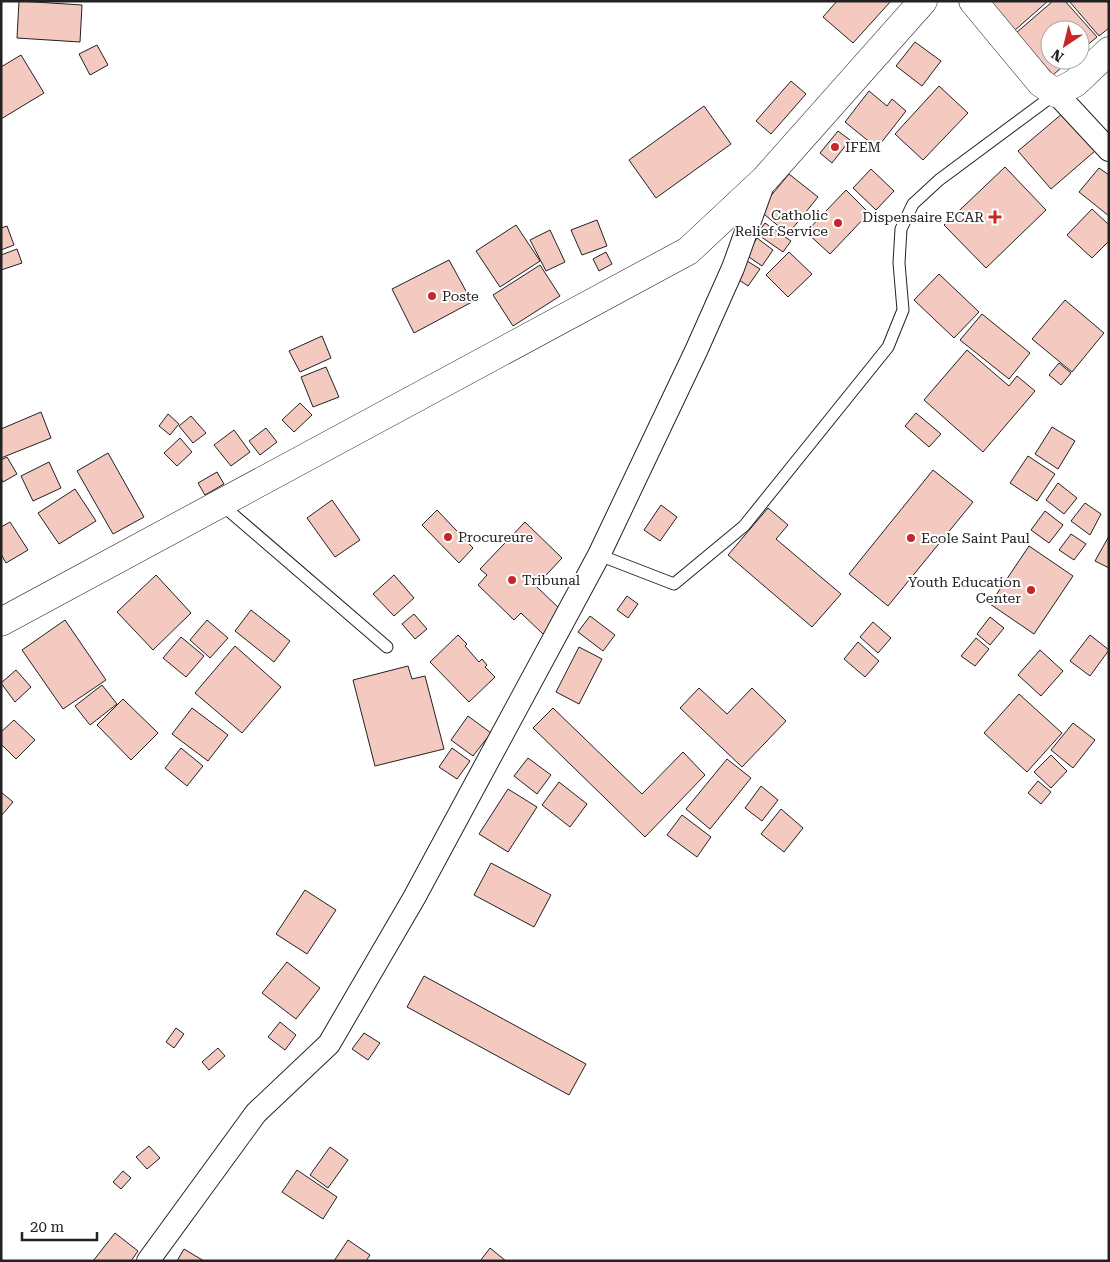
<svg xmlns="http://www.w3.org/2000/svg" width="1110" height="1262" font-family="'Roboto Serif',serif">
  <rect width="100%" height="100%" fill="#fff"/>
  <path fill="#f3c9c0" stroke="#222" d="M 19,1 L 82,5 L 80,42 L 17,38 Z
    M 837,1 L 891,1 L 853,43 L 823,17 Z
    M 988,1 L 1048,1 L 1014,31 Z
    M 1053,1 L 1065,1 L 1097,37 L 1080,51 L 1080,30 L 1050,30 L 1050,60 L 1070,60 L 1053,75 L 1016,33 Z
    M 1069,1 L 1106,1 L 1109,4 L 1109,28 L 1099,36 Z
    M 915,42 L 941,61 L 922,86 L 896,66 Z
    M 97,45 L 108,65 L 90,75 L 79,54 Z
    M 21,55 L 44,93 L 1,119 L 1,67 Z
    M 791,81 L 806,94 L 771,134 L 756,121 Z
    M 939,86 L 968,113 L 923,160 L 895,134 Z
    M 869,91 L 887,106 L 892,99 L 906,111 L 877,148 L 845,122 Z
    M 704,106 L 731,144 L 656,198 L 629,160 Z
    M 1063,113 L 1095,151 L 1051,189 L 1018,151 Z
    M 838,131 L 850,140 L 832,163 L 820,153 Z
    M 1005,167 L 1046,210 L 986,268 L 944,225 Z
    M 1099,168 L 1109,175 L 1109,216 L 1079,192 Z
    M 871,169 L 894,191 L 876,210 L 853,188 Z
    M 789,174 L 818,197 L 788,234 L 759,210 Z
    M 846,190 L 869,213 L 830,254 L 806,232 Z
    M 1092,209 L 1109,225 L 1109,241 L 1092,258 L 1067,235 Z
    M 597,220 L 607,246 L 582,255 L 571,230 Z
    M 765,223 L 791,241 L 783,252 L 757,234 Z
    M 516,225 L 540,261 L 500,287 L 476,251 Z
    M 7,226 L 14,245 L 1,250 L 1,228 Z
    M 550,230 L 565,262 L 546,271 L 530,240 Z
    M 757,238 L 773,250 L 762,266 L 746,255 Z
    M 17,249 L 22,263 L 1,270 L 1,255 Z
    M 606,252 L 612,264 L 599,271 L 593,259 Z
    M 789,252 L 812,274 L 788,297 L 766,275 Z
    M 449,260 L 472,302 L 414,333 L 392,289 Z
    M 747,261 L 760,269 L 748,286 L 736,278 Z
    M 540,265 L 560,296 L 513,326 L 493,295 Z
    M 939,274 L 979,312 L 954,338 L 914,300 Z
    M 1065,300 L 1104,333 L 1072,372 L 1032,339 Z
    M 982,314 L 1030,353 L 1009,379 L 960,340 Z
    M 322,336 L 331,358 L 300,372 L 289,351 Z
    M 967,350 L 1009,386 L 1017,376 L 1035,391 L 983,452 L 924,400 Z
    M 1059,363 L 1071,373 L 1061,385 L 1049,375 Z
    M 326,367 L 339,397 L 313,407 L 301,377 Z
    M 300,403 L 312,415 L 294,432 L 282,420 Z
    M 41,412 L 51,438 L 1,458 L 1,429 Z
    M 916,413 L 941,434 L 929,447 L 905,426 Z
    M 168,414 L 179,424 L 170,435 L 159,426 Z
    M 191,416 L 206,433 L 193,443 L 179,426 Z
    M 1052,427 L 1075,441 L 1058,469 L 1035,454 Z
    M 266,428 L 277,442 L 260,455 L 249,441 Z
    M 234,430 L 250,452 L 231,466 L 214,445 Z
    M 180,438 L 192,452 L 177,466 L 164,453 Z
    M 108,453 L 144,517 L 113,534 L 77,471 Z
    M 1028,456 L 1055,474 L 1037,501 L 1010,483 Z
    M 7,457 L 17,474 L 3,482 L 1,478 L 1,460 Z
    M 49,462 L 61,488 L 33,501 L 21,476 Z
    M 933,470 L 973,502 L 888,606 L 849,574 Z
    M 217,472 L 224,484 L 205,495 L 198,483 Z
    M 1058,483 L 1077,498 L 1064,514 L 1046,500 Z
    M 75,489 L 96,521 L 59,544 L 38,513 Z
    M 332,500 L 360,540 L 335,557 L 307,518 Z
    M 1085,503 L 1101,514 L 1090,535 L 1071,521 Z
    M 661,505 L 677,517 L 660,541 L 644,530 Z
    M 768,508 L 788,525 L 776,539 L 841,594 L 812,627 L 728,555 Z
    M 437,510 L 473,548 L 459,563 L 422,525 Z
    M 1045,511 L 1063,525 L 1049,543 L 1031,530 Z
    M 10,522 L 28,550 L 6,563 L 1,554 L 1,527 Z
    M 525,522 L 562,558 L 536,586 L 564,613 L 543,634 L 521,613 L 514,620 L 478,585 L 487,575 L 480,569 Z
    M 1071,534 L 1086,544 L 1074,560 L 1059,550 Z
    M 1109,536 L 1109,568 L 1095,561 Z
    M 1029,546 L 1073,576 L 1034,634 L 990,604 Z
    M 156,575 L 191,613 L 153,650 L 117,612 Z
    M 394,575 L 414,598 L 394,616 L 373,594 Z
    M 627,596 L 638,604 L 628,618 L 617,610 Z
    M 251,610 L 290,641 L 274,662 L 235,631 Z
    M 414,614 L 427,629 L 415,639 L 402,624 Z
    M 590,616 L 615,635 L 603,651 L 578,632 Z
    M 990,617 L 1004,628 L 990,645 L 977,634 Z
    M 65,620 L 106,680 L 63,709 L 22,650 Z
    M 207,620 L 228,638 L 210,658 L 190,640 Z
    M 873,622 L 891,638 L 878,653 L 860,637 Z
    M 458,635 L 467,644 L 465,646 L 479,662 L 482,659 L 487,665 L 485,667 L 495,677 L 469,702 L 430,662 Z
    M 1090,635 L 1109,650 L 1090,676 L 1070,661 Z
    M 181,637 L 204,656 L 186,677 L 163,658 Z
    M 976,638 L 989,649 L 975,666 L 961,656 Z
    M 858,642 L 879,661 L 865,677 L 844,659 Z
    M 235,646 L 281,687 L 242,733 L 195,693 Z
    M 579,647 L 602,659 L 579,704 L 556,692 Z
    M 1040,650 L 1063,671 L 1041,696 L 1018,675 Z
    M 408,666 L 412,679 L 425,676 L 444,749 L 375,766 L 353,680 Z
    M 16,670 L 31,687 L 15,702 L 1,683 Z
    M 102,685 L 117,704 L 90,725 L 75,706 Z
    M 699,688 L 727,714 L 752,688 L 786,721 L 742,767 L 680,708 Z
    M 1019,694 L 1062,733 L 1027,772 L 984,733 Z
    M 123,699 L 158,733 L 131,760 L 97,725 Z
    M 192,708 L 228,735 L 208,761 L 172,734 Z
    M 553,708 L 642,794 L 683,752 L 705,775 L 645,837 L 533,728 Z
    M 468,716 L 491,733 L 473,756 L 451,740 Z
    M 14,720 L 35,740 L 16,759 L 1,744 L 1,732 Z
    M 1073,723 L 1095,740 L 1073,768 L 1051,750 Z
    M 181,748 L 203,766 L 187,786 L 165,768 Z
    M 452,748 L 470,761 L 457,779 L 439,767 Z
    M 1051,755 L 1067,771 L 1051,788 L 1034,772 Z
    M 528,758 L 551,775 L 537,794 L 514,776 Z
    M 727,759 L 751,778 L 710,829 L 686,809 Z
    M 1038,781 L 1051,792 L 1041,804 L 1028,793 Z
    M 559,782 L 587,804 L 570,827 L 542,805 Z
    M 761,786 L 778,800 L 762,821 L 745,808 Z
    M 508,789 L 537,807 L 508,852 L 479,834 Z
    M 1,792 L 13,802 L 1,816 Z
    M 781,809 L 803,828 L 784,852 L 761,834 Z
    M 682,815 L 711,837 L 697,857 L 667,835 Z
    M 491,863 L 551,895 L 534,927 L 474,895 Z
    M 305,890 L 336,910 L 307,954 L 276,934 Z
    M 287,962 L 320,988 L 296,1019 L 262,993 Z
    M 424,976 L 586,1064 L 569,1095 L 407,1007 Z
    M 280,1022 L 296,1035 L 285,1050 L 268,1037 Z
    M 176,1028 L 184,1034 L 174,1048 L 166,1042 Z
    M 364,1033 L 380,1043 L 368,1060 L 352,1049 Z
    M 218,1048 L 225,1056 L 209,1070 L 202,1062 Z
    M 149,1146 L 160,1158 L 147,1169 L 136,1157 Z
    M 330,1147 L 348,1160 L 328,1188 L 310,1175 Z
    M 297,1170 L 337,1197 L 323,1219 L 282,1192 Z
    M 123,1171 L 131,1178 L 121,1189 L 113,1182 Z
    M 115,1233 L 138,1251 L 131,1261 L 93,1261 Z
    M 348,1240 L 370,1255 L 366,1261 L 334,1261 Z
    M 490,1248 L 506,1261 L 480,1261 Z
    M 184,1249 L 204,1261 L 177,1261 Z"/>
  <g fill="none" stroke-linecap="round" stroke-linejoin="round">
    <g stroke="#222" stroke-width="13">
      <path id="service" d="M 221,504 L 387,647
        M 599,555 L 674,584 L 744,526 L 888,347 L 903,310 L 899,263 L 901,229 L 913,204 L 939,180 L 1055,94"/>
    </g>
    <g stroke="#222" stroke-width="24">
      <path id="minor" d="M 1056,93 L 1109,150
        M 148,1261 L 256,1113 L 329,1044 L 414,898 L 599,555 L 696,351 L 733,268 L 765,179"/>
    </g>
    <g stroke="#222" stroke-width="29">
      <path id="tertiary" d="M 973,1 L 1041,83 L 1056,93 L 1075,83 L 1109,51
        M 1,622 L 688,251 L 765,179 L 923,1"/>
    </g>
    <use href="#service" stroke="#fff" stroke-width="11"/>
    <use href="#minor" stroke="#fff" stroke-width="22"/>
    <use href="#tertiary" stroke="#fff" stroke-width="28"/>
  </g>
  <g fill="#c62828" stroke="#fff" stroke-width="2">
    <circle cx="835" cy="147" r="5"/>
    <path d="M992.5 209.5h5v5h5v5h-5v5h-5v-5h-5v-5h5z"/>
    <circle cx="838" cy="223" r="5"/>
    <circle cx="432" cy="296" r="5"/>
    <circle cx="448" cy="537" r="5"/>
    <circle cx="911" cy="538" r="5"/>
    <circle cx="512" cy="580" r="5"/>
    <circle cx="1031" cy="590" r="5"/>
  </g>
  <g text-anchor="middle" stroke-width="4" stroke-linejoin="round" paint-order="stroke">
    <g font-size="14" fill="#222" stroke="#fff" text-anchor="start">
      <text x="845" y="152">IFEM</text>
      <text x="828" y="220" text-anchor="end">Catholic<tspan x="828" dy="16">Relief Service</tspan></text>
      <text x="984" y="222" text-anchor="end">Dispensaire ECAR</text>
      <text x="442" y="301">Poste</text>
      <text x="458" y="542">Procureure</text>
      <text x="921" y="543">Ecole Saint Paul</text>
      <text x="522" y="585">Tribunal</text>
      <text x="1021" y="587" text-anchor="end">Youth Education<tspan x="1021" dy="16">Center</tspan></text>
    </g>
  </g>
  <rect width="1110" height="1262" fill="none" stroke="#222222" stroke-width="5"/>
  <g transform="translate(1065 45) rotate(215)"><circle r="24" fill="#ffffff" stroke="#a7a7a7"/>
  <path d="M0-4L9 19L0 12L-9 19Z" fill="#c62828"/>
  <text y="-8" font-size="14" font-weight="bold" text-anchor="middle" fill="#222222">N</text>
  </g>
  <path d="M22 1232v8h75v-8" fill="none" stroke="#222222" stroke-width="2.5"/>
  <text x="30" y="1232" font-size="15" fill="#222222" stroke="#ffffff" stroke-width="4" paint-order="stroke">20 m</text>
</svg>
